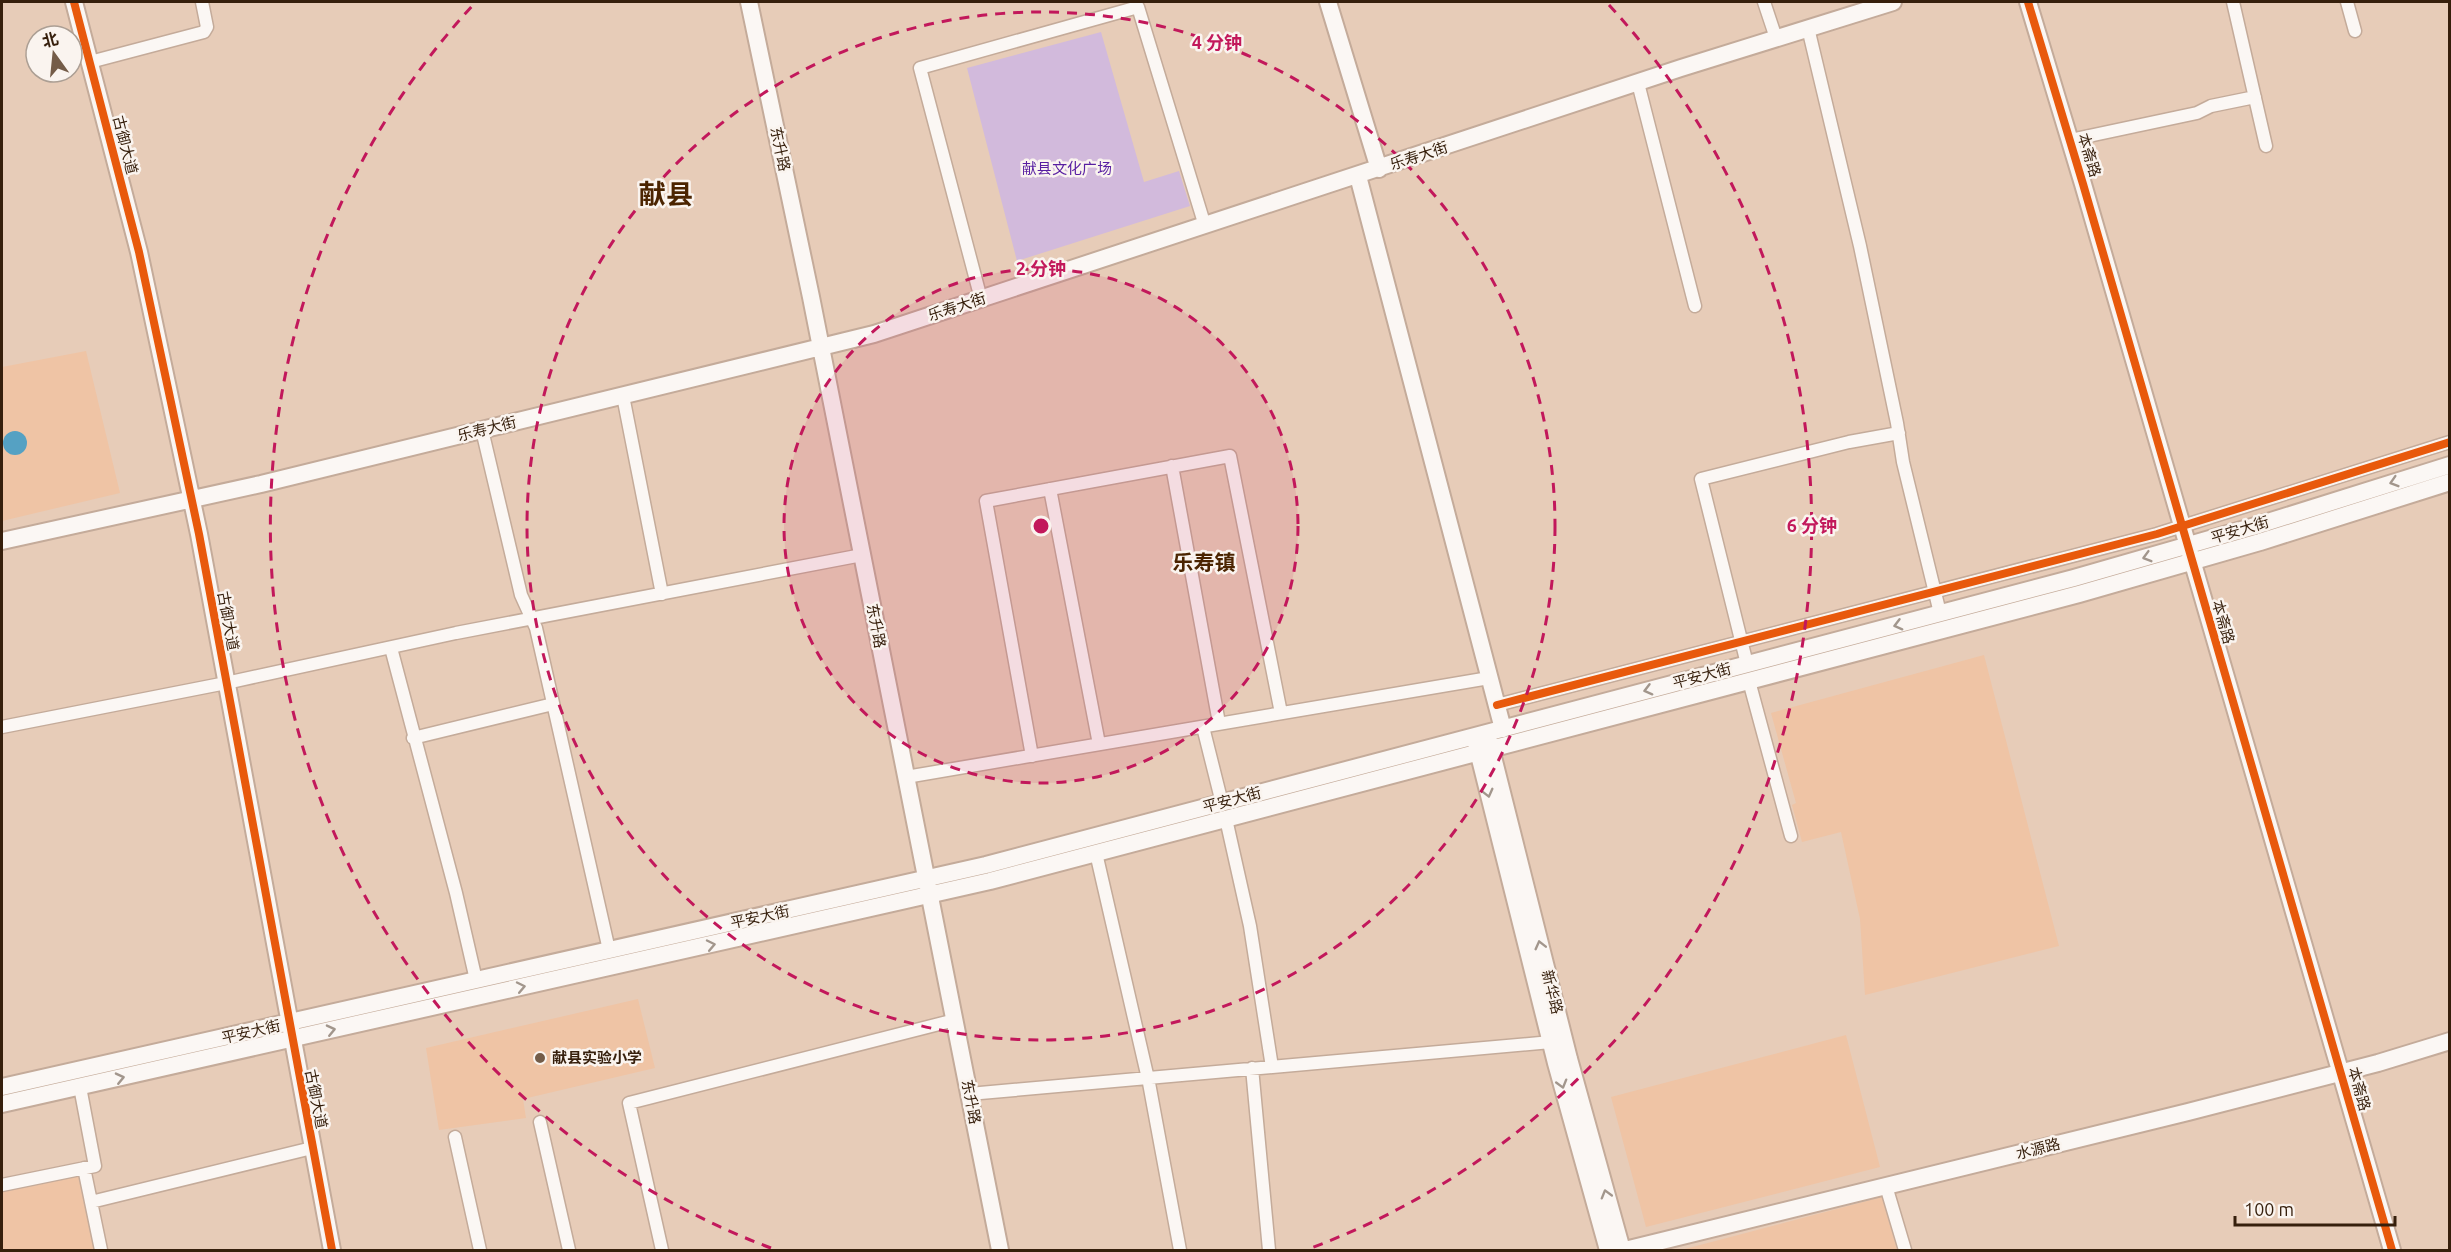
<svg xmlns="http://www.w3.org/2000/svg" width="2451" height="1252" font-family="Ubuntu,'Noto Sans SC',sans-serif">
  <rect width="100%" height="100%" fill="#e7ccb8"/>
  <path fill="#efc4a5" d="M 86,351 L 120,493 L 2,521 L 2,367 Z
    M 1984,655 L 2059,946 L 1865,995 L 1860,919 L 1841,832 L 1802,842 L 1792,805 L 1796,803 L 1771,713 Z
    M 638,999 L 655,1068 L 523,1099 L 526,1118 L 439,1130 L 426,1048 Z
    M 1846,1035 L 1880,1167 L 1646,1227 L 1611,1097 Z
    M 79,1174 L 95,1250 L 2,1250 L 2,1190 Z
    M 1882,1197 L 1897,1250 L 1681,1250 Z"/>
  <path fill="#d2badc" d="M 1101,32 L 1144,182 L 1179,171 L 1190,206 L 1017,261 L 967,68 Z"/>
  <path fill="#55a1c3" d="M3 443a12 12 0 1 1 24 0a12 12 0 1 1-24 0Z"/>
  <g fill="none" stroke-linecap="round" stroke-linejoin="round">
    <g stroke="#c4ab9a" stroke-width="15">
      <path id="street" d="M 1764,2 L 1776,38
        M 2233,2 L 2266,146
        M 2347,2 L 2355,31
        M 1808,28 L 1860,246 L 1897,423 L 1903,462 L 1940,613
        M 90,62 L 204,32 L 207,27 L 202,2
        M 1638,83 L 1695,306
        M 2070,140 L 2197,113 L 2211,106 L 2255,97
        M 981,299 L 920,68 L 1138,7 L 1205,226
        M 623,396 L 662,594
        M 482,430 L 521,595 L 536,628 L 609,950
        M 1172,466 L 1219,723
        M 1050,489 L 1099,744
        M 391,648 L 456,893 L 476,980
        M 1747,664 L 1701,479 L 1849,442 L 1899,433
        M 1749,681 L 1791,836
        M 1497,705 L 2157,534 L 2450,442
        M 2,727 L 226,683 L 456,633 L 862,555
        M 1203,727 L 1222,803
        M 413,738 L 553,704
        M 1032,756 L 986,501 L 1230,456 L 1281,713
        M 906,777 L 1489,678
        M 1226,819 L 1250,926 L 1272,1067
        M 1096,853 L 1149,1083 L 1180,1250
        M 1252,1068 L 1269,1250
        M 969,1094 L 1551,1042
        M 540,1122 L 569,1250
        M 455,1137 L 480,1250
        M 84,1168 L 101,1250
        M 2,1185 L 95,1166 L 80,1087
        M 1886,1186 L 1905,1250
        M 91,1202 L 312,1148
        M 662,1250 L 629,1103 L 955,1020"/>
    </g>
    <g stroke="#c4ab9a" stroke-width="20">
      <path id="secondary" d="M 74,2 L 139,252 L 199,534 L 332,1250
        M 749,2 L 811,297 L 1000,1250
        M 1328,2 L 1379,169
        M 2028,2 L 2083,184 L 2392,1250
        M 1358,176 L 1503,729
        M 2,541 L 261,484 L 874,334 L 1681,68 L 1893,2
        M 1489,741 L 1569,1059 L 1622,1250
        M 1476,743 L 1556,1063 L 1608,1250
        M 2,1087 L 986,865 L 2074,578 L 2255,526 L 2450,465
        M 2,1104 L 990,881 L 2079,594 L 2260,542 L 2450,482
        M 1625,1250 L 2188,1112 L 2378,1063 L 2450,1041"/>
    </g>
    <use href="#street" stroke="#fbf7f4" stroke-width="12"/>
    <use href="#secondary" stroke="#fbf7f4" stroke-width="16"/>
    <g stroke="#faf4ef" stroke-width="11">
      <path id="cycleway" d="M 74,2 L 139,252 L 199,534 L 332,1250
        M 2028,2 L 2083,184 L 2392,1250
        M 1497,705 L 2157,534 L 2450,442"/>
    </g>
    <use href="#cycleway" stroke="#e8590c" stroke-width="8"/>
  </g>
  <defs><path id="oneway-chevron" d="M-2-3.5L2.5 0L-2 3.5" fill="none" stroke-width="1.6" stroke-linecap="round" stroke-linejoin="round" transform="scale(1.5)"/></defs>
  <g stroke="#a2968c">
    <use href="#oneway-chevron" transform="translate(2394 482) rotate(163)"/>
    <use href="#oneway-chevron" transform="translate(2147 557) rotate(164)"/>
    <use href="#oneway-chevron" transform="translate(1898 625) rotate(165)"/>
    <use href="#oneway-chevron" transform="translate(1648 690) rotate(165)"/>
    <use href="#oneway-chevron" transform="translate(1488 793) rotate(76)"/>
    <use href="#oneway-chevron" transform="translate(711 945) rotate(-12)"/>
    <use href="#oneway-chevron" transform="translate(1540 945) rotate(-104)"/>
    <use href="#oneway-chevron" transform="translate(521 987) rotate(-12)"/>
    <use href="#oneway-chevron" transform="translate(331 1030) rotate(-13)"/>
    <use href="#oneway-chevron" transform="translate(120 1078) rotate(-13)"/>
    <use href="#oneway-chevron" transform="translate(1562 1084) rotate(74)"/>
    <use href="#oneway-chevron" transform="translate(1606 1194) rotate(-106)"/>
  </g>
  <circle cx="1041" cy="526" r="257" fill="#c2185b" fill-opacity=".12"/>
  <g fill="none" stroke="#c2185b" stroke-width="3" stroke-dasharray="10 8">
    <circle cx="1041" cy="526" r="257"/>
    <circle cx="1041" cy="526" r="514"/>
    <path d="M771 1248A771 771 0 0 1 473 5M1609 5A771 771 0 0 1 1311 1248"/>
  </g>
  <circle fill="#745c48" stroke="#faf4ef" stroke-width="2" cx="540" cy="1058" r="6"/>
  <g text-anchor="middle" stroke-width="5" stroke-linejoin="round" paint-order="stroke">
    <g font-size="15" fill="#361f0c" stroke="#faf4ef">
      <text transform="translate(125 145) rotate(76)" y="5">古御大道</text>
      <text transform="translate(780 149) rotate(78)" y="5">东升路</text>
      <text transform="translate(2089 155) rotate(73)" y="5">本斋路</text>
      <text transform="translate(1419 156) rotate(-18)" y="5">乐寿大街</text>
      <text transform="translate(957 307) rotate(-18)" y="5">乐寿大街</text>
      <text transform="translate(487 429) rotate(-14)" y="5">乐寿大街</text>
      <text transform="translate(2240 530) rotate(-17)" y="5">平安大街</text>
      <text transform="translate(228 621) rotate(80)" y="5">古御大道</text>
      <text transform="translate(2223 622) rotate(74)" y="5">本斋路</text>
      <text transform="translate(876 626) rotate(79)" y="5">东升路</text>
      <text transform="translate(1702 676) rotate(-15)" y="5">平安大街</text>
      <text transform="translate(1232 800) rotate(-15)" y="5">平安大街</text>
      <text transform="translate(760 917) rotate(-12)" y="5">平安大街</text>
      <text transform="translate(1552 992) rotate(76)" y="5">新华路</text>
      <text transform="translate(251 1032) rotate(-13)" y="5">平安大街</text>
      <text transform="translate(2359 1089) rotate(74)" y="5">本斋路</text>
      <text transform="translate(316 1099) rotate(79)" y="5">古御大道</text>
      <text transform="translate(971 1102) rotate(79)" y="5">东升路</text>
      <text transform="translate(2038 1149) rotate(-14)" y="5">水源路</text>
    </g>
    <g font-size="15" fill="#581ea1" stroke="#faf4ef">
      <text x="1067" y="174">献县文化广场</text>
    </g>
    <g font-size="15" font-weight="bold" fill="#361f0c" stroke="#faf4ef" text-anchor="start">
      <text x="552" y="1063">献县实验小学</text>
    </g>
    <g font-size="21" font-weight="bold" fill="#4b2400" stroke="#faf4ef">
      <text x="1204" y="570">乐寿镇</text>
    </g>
    <g font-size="27" font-weight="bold" fill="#4b2400" stroke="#faf4ef">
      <text x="666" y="204">献县</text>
    </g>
  </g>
  <circle cx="1041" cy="526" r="9" fill="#c2185b" stroke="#faf4ef" stroke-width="3"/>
  <g font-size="18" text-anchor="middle" font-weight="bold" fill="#c2185b" stroke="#faf4ef" stroke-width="5" stroke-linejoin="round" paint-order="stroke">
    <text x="1217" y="49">4 分钟</text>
    <text x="1041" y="275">2 分钟</text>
    <text x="1812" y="532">6 分钟</text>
  </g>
  <rect width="2451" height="1252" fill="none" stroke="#361f0c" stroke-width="6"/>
  <g transform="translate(54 54) rotate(345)"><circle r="28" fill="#faf4ef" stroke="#ac9f94" stroke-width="1.5"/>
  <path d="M0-4.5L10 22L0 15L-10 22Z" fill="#745c48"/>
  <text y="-9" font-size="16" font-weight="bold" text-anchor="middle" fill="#361f0c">北</text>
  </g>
  <path d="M2235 1216v9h160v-9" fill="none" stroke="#361f0c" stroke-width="3"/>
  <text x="2244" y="1216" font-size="18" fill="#361f0c" stroke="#faf4ef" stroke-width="4.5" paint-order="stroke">100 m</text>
</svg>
